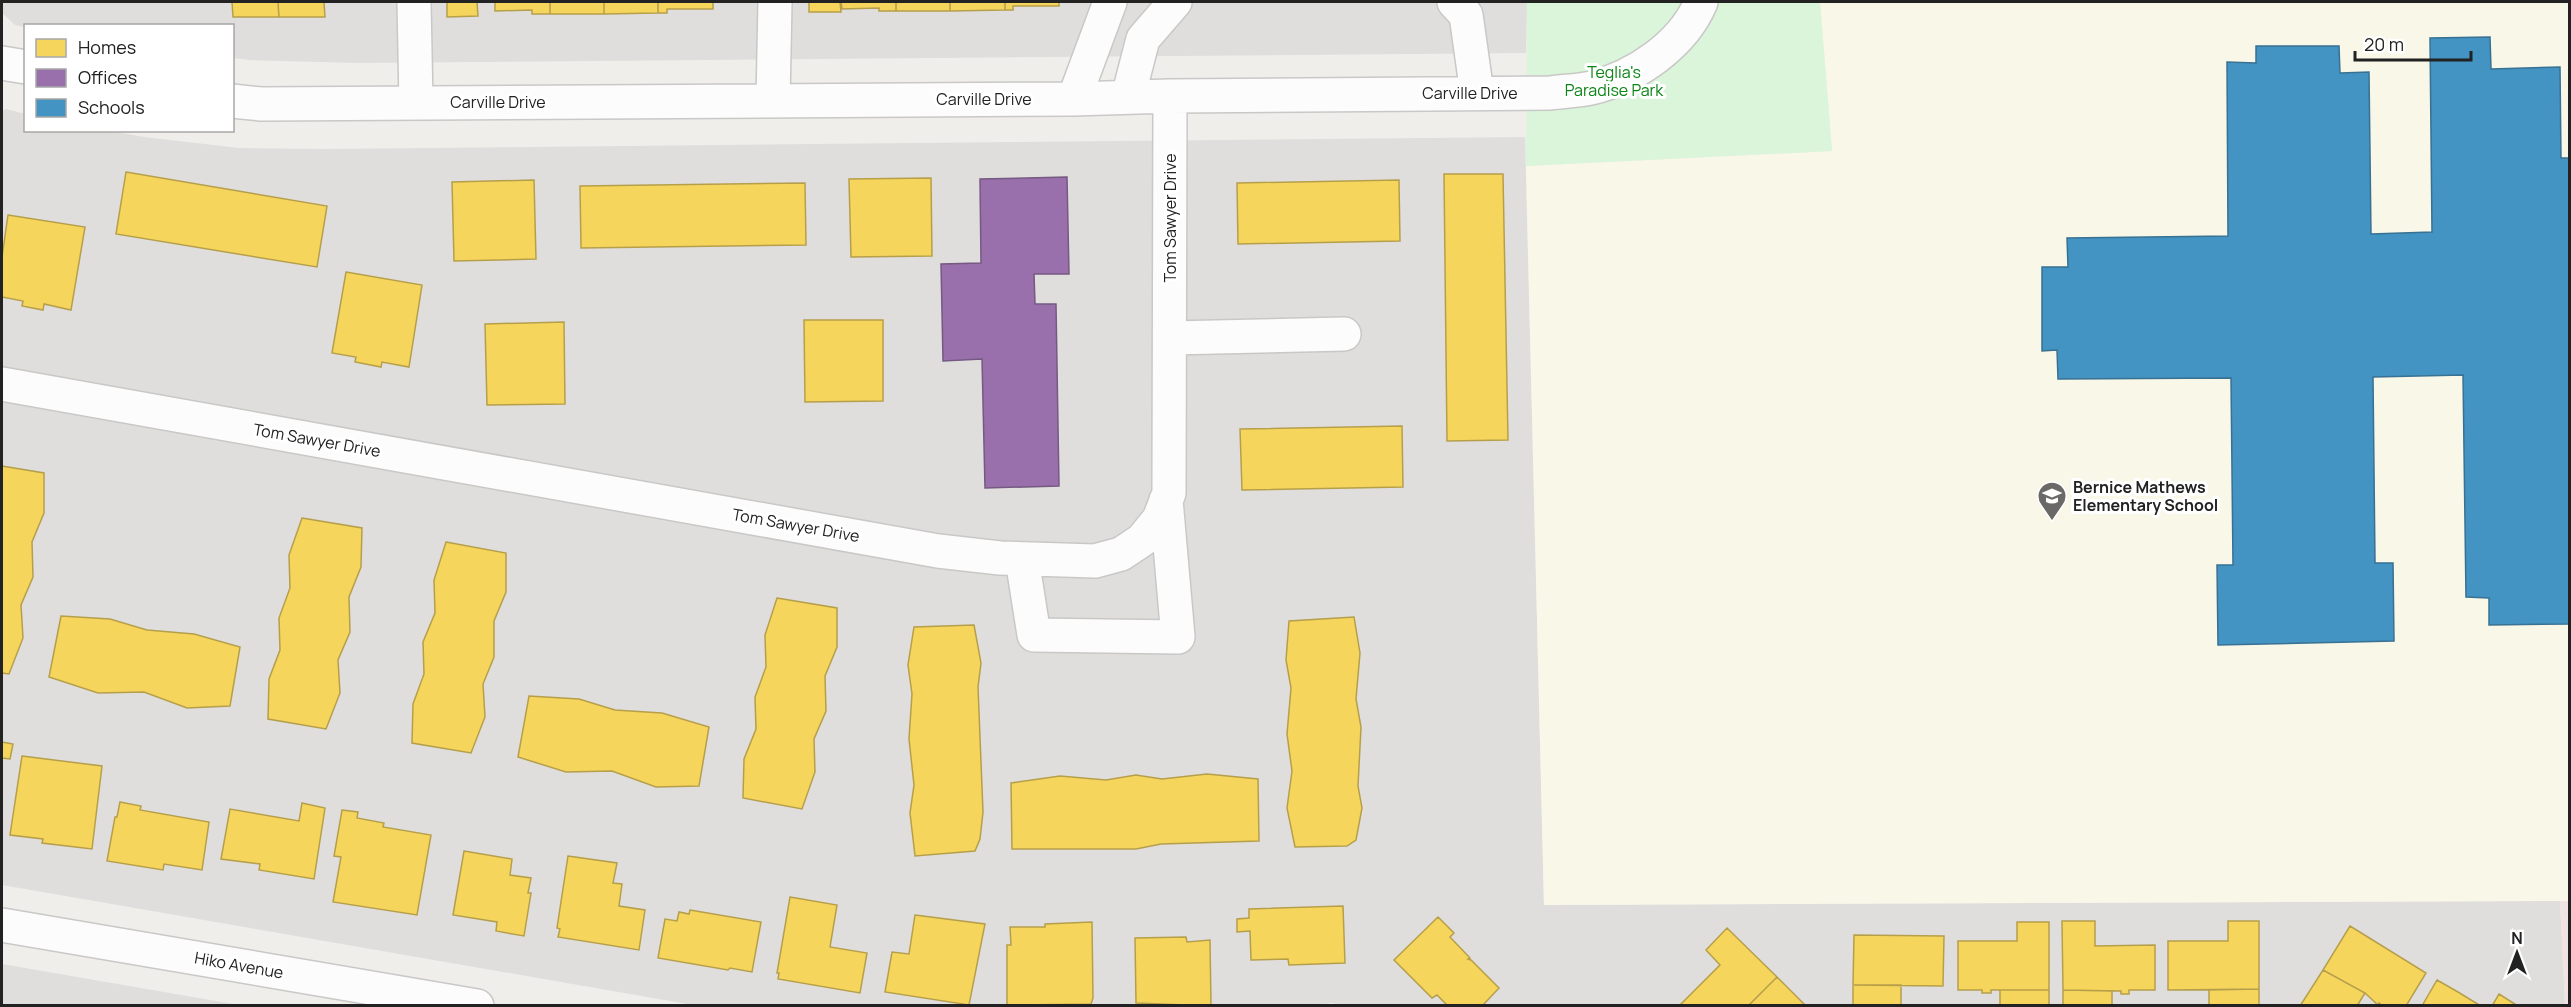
<svg xmlns="http://www.w3.org/2000/svg" width="2571" height="1007" font-family="Manrope,sans-serif">
  <rect width="100%" height="100%" fill="#f0eeeb"/>
  <path fill="#dfdedc" d="M 2,2 L 1527,2 L 1526,53 L 357,63 L 249,60 L 233,58 L 232,26 L 25,27 L 15,25 L 2,13 Z
    M 6,109 L 25,114 L 26,130 L 111,131 L 144,137 L 239,148 L 324,149 L 1525,137 L 1544,905 L 2560,901 L 2565,1005 L 1350,1006 L 1331,1003 L 1315,1006 L 693,1005 L 2,885 L 2,111 Z
    M 2,964 L 239,1005 L 2,1005 Z"/>
  <path fill="#f1e3e1" d="M 2560,901 L 2569,901 L 2569,1005 L 2565,1005 Z"/>
  <path fill="#f8f7e8" d="M 1820,2 L 2569,2 L 2569,901 L 1544,905 L 1526,166 L 1832,151 Z"/>
  <path fill="#daf5da" d="M 1527,2 L 1820,2 L 1832,151 L 1526,166 Z"/>
  <path fill="#f6d55c" stroke="#b69f4b" stroke-width="1.5" d="M 232,2 L 278,2 L 279,17 L 233,17 Z
    M 278,2 L 324,2 L 325,17 L 279,17 Z
    M 447,2 L 477,2 L 478,16 L 447,17 Z
    M 495,2 L 550,2 L 550,14 L 532,14 L 532,10 L 495,11 Z
    M 550,2 L 604,2 L 604,14 L 550,14 Z
    M 604,2 L 658,2 L 658,13 L 604,14 Z
    M 658,2 L 713,2 L 713,9 L 667,9 L 667,13 L 658,13 Z
    M 809,2 L 840,2 L 841,12 L 809,12 Z
    M 841,2 L 896,2 L 896,11 L 879,11 L 879,8 L 842,9 Z
    M 896,2 L 950,2 L 950,11 L 896,11 Z
    M 950,2 L 1005,2 L 1005,10 L 950,11 Z
    M 1005,2 L 1059,2 L 1059,6 L 1013,6 L 1013,10 L 1005,10 Z
    M 126,172 L 327,206 L 317,267 L 116,234 Z
    M 1444,174 L 1503,174 L 1508,440 L 1447,441 Z
    M 931,178 L 932,256 L 851,257 L 849,179 Z
    M 534,180 L 536,259 L 454,261 L 452,182 Z
    M 1399,180 L 1400,241 L 1238,244 L 1237,183 Z
    M 805,183 L 806,245 L 581,248 L 580,186 Z
    M 8,215 L 85,227 L 71,310 L 44,304 L 43,310 L 22,306 L 23,301 L 2,297 L 2,257 Z
    M 346,272 L 422,285 L 409,367 L 382,362 L 381,367 L 355,362 L 356,357 L 332,353 Z
    M 804,320 L 883,320 L 883,401 L 805,402 Z
    M 564,322 L 565,404 L 487,405 L 485,324 Z
    M 1402,426 L 1403,487 L 1242,490 L 1240,429 Z
    M 2,466 L 44,473 L 44,513 L 32,542 L 33,577 L 21,605 L 23,638 L 9,674 L 2,673 Z
    M 302,518 L 362,528 L 361,567 L 349,597 L 350,632 L 338,660 L 340,693 L 326,729 L 268,719 L 269,679 L 280,650 L 279,618 L 290,588 L 289,555 Z
    M 446,542 L 506,553 L 506,592 L 494,621 L 494,657 L 483,684 L 485,717 L 471,753 L 412,743 L 413,704 L 424,674 L 423,642 L 435,613 L 434,580 Z
    M 777,598 L 837,608 L 837,647 L 825,676 L 826,711 L 814,739 L 815,772 L 802,809 L 743,798 L 744,759 L 756,729 L 755,697 L 766,667 L 765,635 Z
    M 61,616 L 110,619 L 147,630 L 194,634 L 240,647 L 230,706 L 187,708 L 144,692 L 98,693 L 49,677 Z
    M 1354,617 L 1360,653 L 1356,699 L 1361,727 L 1358,786 L 1362,808 L 1356,840 L 1347,846 L 1295,847 L 1287,808 L 1292,771 L 1287,734 L 1291,688 L 1286,660 L 1289,621 Z
    M 974,625 L 981,663 L 978,687 L 983,812 L 980,839 L 975,851 L 915,856 L 910,813 L 914,785 L 909,739 L 912,694 L 908,665 L 914,627 Z
    M 529,696 L 579,699 L 615,710 L 662,713 L 709,727 L 699,786 L 656,787 L 612,771 L 566,772 L 518,757 Z
    M 2,742 L 13,744 L 10,759 L 2,758 Z
    M 22,756 L 102,766 L 92,849 L 42,843 L 43,839 L 10,835 Z
    M 1207,774 L 1258,779 L 1259,841 L 1161,844 L 1136,849 L 1012,849 L 1011,783 L 1060,776 L 1106,780 L 1136,775 L 1162,779 Z
    M 120,802 L 141,806 L 140,810 L 209,822 L 202,870 L 164,864 L 163,870 L 107,861 L 115,817 L 117,817 Z
    M 302,803 L 325,808 L 314,879 L 259,870 L 260,864 L 221,859 L 230,809 L 299,821 Z
    M 342,810 L 358,812 L 357,818 L 384,823 L 383,827 L 431,835 L 417,915 L 333,902 L 341,857 L 334,856 Z
    M 464,851 L 512,859 L 510,875 L 531,878 L 528,893 L 531,893 L 524,936 L 496,931 L 497,922 L 453,915 Z
    M 568,856 L 617,863 L 613,883 L 622,884 L 619,906 L 645,910 L 639,950 L 558,937 L 560,929 L 557,928 Z
    M 790,897 L 837,905 L 830,947 L 867,953 L 860,993 L 778,979 L 779,973 L 777,973 Z
    M 1343,906 L 1345,963 L 1289,965 L 1288,959 L 1251,960 L 1250,931 L 1237,932 L 1237,919 L 1249,918 L 1249,909 Z
    M 690,910 L 761,922 L 752,972 L 730,968 L 728,970 L 658,958 L 665,919 L 677,921 L 679,912 L 689,914 Z
    M 915,915 L 985,924 L 969,1005 L 885,992 L 892,952 L 909,954 Z
    M 1438,917 L 1454,933 L 1450,937 L 1470,958 L 1468,959 L 1471,960 L 1499,988 L 1482,1006 L 1448,1006 L 1437,995 L 1432,998 L 1394,960 Z
    M 2062,921 L 2095,921 L 2095,946 L 2155,945 L 2155,990 L 2129,990 L 2129,994 L 2121,994 L 2121,991 L 2063,990 Z
    M 2228,921 L 2259,921 L 2259,989 L 2168,990 L 2168,941 L 2228,941 Z
    M 1092,922 L 1093,998 L 1091,1004 L 1007,1005 L 1007,945 L 1011,945 L 1010,927 L 1045,927 L 1045,924 Z
    M 2017,922 L 2049,922 L 2049,990 L 1991,990 L 1991,993 L 1982,993 L 1982,990 L 1958,990 L 1958,941 L 2017,941 Z
    M 2350,926 L 2426,973 L 2406,1006 L 2383,1006 L 2379,1003 L 2378,1005 L 2365,993 L 2323,970 Z
    M 1727,928 L 1777,977 L 1748,1006 L 1679,1006 L 1720,965 L 1706,950 Z
    M 1854,935 L 1944,936 L 1943,986 L 1853,985 Z
    M 1186,937 L 1187,942 L 1210,940 L 1211,1006 L 1136,1003 L 1135,938 Z
    M 2323,970 L 2365,993 L 2357,1006 L 2300,1006 Z
    M 1777,977 L 1806,1006 L 1748,1006 Z
    M 2437,980 L 2458,992 L 2481,1006 L 2422,1006 Z
    M 1853,985 L 1901,985 L 1901,1005 L 1905,1006 L 1853,1006 Z
    M 2259,989 L 2259,1006 L 2209,1006 L 2209,990 Z
    M 2000,990 L 2049,990 L 2049,1006 L 2000,1006 Z
    M 2063,990 L 2112,991 L 2112,1006 L 2063,1006 Z
    M 2499,994 L 2518,1006 L 2492,1006 Z"/>
  <path fill="#9970ab" stroke="#755982" stroke-width="1.5" d="M 1067,177 L 1069,274 L 1034,274 L 1035,304 L 1056,304 L 1059,486 L 985,488 L 982,359 L 943,361 L 941,264 L 981,263 L 980,179 Z"/>
  <path fill="#4393c3" stroke="#397193" stroke-width="1.5" d="M 2490,37 L 2491,69 L 2560,67 L 2561,158 L 2570,158 L 2570,624 L 2489,625 L 2489,598 L 2466,597 L 2463,375 L 2373,377 L 2375,563 L 2393,563 L 2394,641 L 2218,645 L 2217,565 L 2233,565 L 2231,378 L 2058,379 L 2057,350 L 2042,351 L 2042,267 L 2068,267 L 2067,238 L 2228,236 L 2227,62 L 2256,63 L 2256,46 L 2339,46 L 2340,73 L 2369,72 L 2371,234 L 2432,232 L 2430,38 Z"/>
  <g fill="none" stroke-linecap="round" stroke-linejoin="round">
    <g stroke="#c9c8c7" stroke-width="36">
      <path id="minor" d="M 414,2 L 416,103
        M 1454,2 L 1466,15 L 1477,93
        M 2,63 L 26,67
        M 1128,97 L 1143,39 L 1175,2
        M 1074,99 L 1110,2
        M 773,100 L 775,2
        M 232,101 L 261,104 L 1074,99 L 1170,96 L 1550,93 C 1563,91 1578,91 1591,88 C 1636,77 1683,45 1701,2
        M 1170,338 L 1344,334
        M 2,384 L 938,551 L 1000,558 L 1095,561 L 1121,554 L 1142,540 L 1159,519 L 1169,493 L 1170,96
        M 1022,559 L 1034,635 L 1178,637 L 1166,500
        M 2,925 L 477,1006"/>
    </g>
    <use href="#minor" stroke="#fdfcfc" stroke-width="33"/>
  </g>
  <defs>
    <g id="school-pin" transform="scale(1.5)"><path d="M0 17L-7.5 6A9.5 9.5 0 1 1 7.5 6Z" fill="#6a6968" stroke="#fff"/><path d="M0-5L7-2L0 1L-7-2ZM-4 1L0 2.5L4 1V4Q0 6-4 4Z" fill="#fff"/></g>
  </defs>
  <g fill-rule="evenodd">
    <use href="#school-pin" x="2052" y="496"/>
  </g>
  <g text-anchor="middle" stroke-width="6" stroke-linejoin="round" paint-order="stroke">
    <g font-size="16" fill="#0c8416" stroke="#fff">
      <text x="1614" y="78">Teglia's<tspan x="1614" dy="18">Paradise Park</tspan></text>
    </g>
    <g font-size="16" fill="#222" stroke="#fff">
      <text x="1470" y="99">Carville Drive</text>
      <text x="984" y="105">Carville Drive</text>
      <text x="498" y="108">Carville Drive</text>
      <text transform="translate(1170 218) rotate(-90)" y="6">Tom Sawyer Drive</text>
      <text transform="translate(317 440) rotate(10)" y="6">Tom Sawyer Drive</text>
      <text transform="translate(796 525) rotate(10)" y="6">Tom Sawyer Drive</text>
      <text transform="translate(239 965) rotate(10)" y="6">Hiko Avenue</text>
    </g>
    <g font-size="16" font-weight="bold" fill="#222" stroke="#fff" text-anchor="start">
      <text x="2073" y="493">Bernice Mathews<tspan x="2073" dy="18">Elementary School</tspan></text>
    </g>
  </g>
  <rect width="2571" height="1007" fill="none" stroke="#222222" stroke-width="6"/>
  <rect x="24" y="24" width="210" height="108" fill="#ffffff" stroke="#a7a7a7" stroke-width="1.5"/>
  <rect x="36" y="39" width="30" height="18" fill="#f6d55c" stroke="#a7a7a7" stroke-width="1.5"/>
  <text x="78" y="54" font-size="18" fill="#222222">Homes</text>
  <rect x="36" y="69" width="30" height="18" fill="#9970ab" stroke="#a7a7a7" stroke-width="1.5"/>
  <text x="78" y="84" font-size="18" fill="#222222">Offices</text>
  <rect x="36" y="99" width="30" height="18" fill="#4393c3" stroke="#a7a7a7" stroke-width="1.5"/>
  <text x="78" y="114" font-size="18" fill="#222222">Schools</text>
  <g transform="translate(2517 953)" stroke="#ffffff" stroke-width="4.5" paint-order="stroke">
  <path d="M0-4.5L10 22L0 15L-10 22Z" fill="#222222"/>
  <text y="-9" font-size="16" font-weight="bold" text-anchor="middle" fill="#222222">N</text>
  </g>
  <path d="M2355 51v9h116v-9" fill="none" stroke="#222222" stroke-width="3"/>
  <text x="2364" y="51" font-size="18" fill="#222222" stroke="#ffffff" stroke-width="4.5" paint-order="stroke">20 m</text>
</svg>
